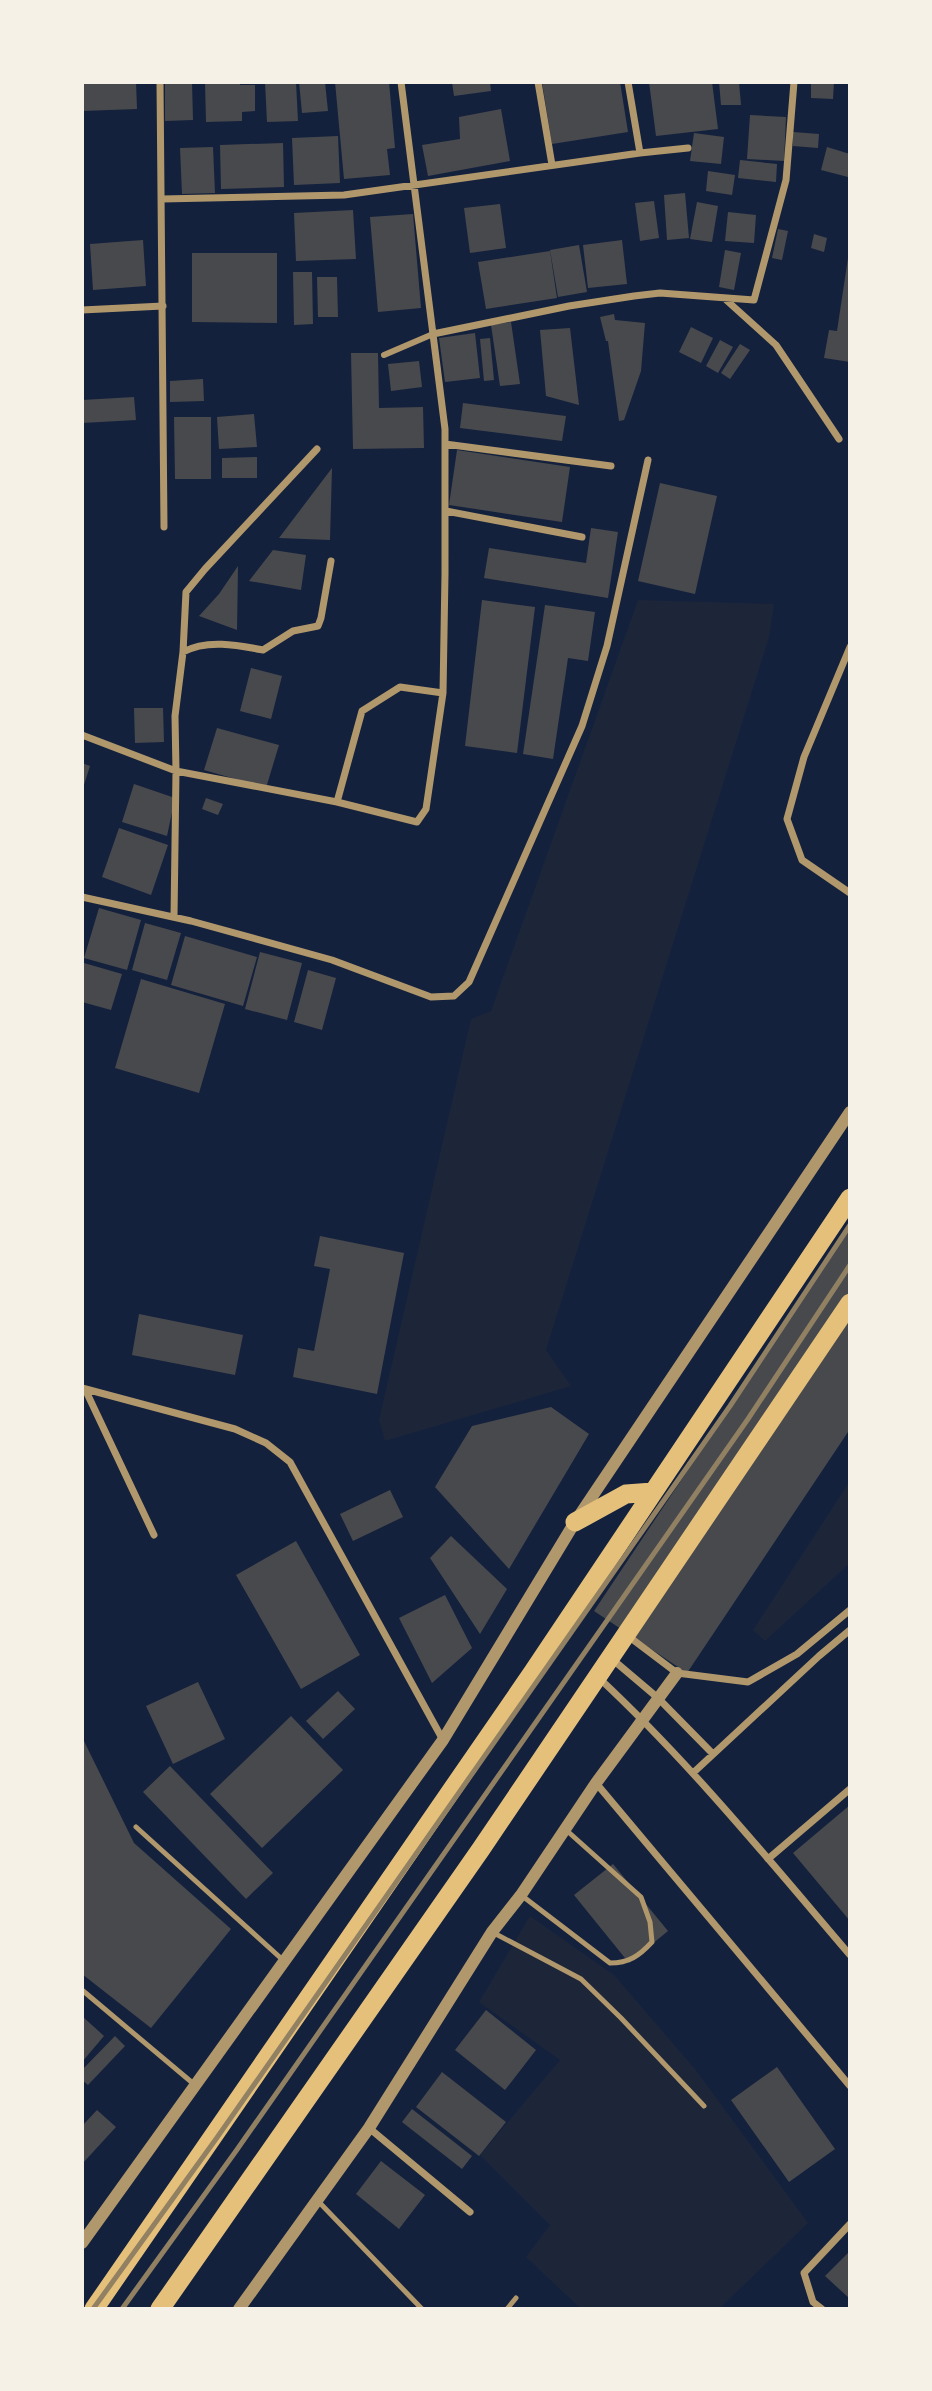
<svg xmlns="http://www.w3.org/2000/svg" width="932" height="2391" font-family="Mulish,sans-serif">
  <rect width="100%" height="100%" fill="#14213d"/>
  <path fill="#1d2539" d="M 638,600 L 774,604 L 769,637 L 546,1350 L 571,1386 L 385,1441 L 379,1420 L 471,1019 L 491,1011 Z
    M 850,1481 L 850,1563 L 765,1641 L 753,1630 Z
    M 530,1916 L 614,1975 L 695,2069 L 808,2223 L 719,2309 L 581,2309 L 526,2257 L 550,2225 L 480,2155 L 560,2060 L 479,2002 Z"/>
  <path fill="#48494c" d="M 82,82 L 136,82 L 137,109 L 82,111 Z
    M 165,82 L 192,82 L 193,120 L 165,121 Z
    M 205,82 L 240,82 L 240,85 L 255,85 L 255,111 L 242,112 L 242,121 L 206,122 Z
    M 265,82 L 296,82 L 298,121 L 267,122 Z
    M 299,82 L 325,82 L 328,111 L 302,113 Z
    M 335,82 L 389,82 L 395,148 L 387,149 L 390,175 L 344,179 Z
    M 452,82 L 490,82 L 491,91 L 454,96 Z
    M 542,82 L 620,82 L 628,132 L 552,144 Z
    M 649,82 L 712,82 L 718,129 L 656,136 Z
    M 719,82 L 739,82 L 741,105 L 721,105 Z
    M 811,82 L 834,82 L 833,99 L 811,98 Z
    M 501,109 L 510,161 L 428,176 L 422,145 L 460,139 L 459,117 Z
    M 750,115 L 786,117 L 784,161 L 747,159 Z
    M 793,132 L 819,134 L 818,148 L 793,146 Z
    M 694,133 L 724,137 L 721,164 L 690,161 Z
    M 338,136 L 340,183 L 294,185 L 292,138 Z
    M 283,143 L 284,187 L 221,189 L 220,145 Z
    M 213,147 L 215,193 L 182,194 L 180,148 Z
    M 827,147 L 850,154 L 848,177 L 821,170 Z
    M 740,160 L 777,164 L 776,182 L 738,178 Z
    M 708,171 L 735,175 L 732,195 L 706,191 Z
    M 685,193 L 689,238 L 667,240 L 664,195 Z
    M 654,201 L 659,238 L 640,241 L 635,203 Z
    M 697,202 L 718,206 L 712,242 L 690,239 Z
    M 500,204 L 506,248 L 470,253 L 464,208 Z
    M 353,210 L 356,259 L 296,261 L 294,213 Z
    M 728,212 L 756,215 L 754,243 L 725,241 Z
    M 413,214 L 421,308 L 378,312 L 370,217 Z
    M 778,229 L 788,231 L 782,260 L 772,258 Z
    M 814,234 L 827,238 L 824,252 L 811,248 Z
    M 143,240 L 146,286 L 93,290 L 90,244 Z
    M 622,240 L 627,284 L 588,288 L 583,245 Z
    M 579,245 L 587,292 L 558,297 L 550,250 Z
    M 725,250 L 741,253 L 734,290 L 719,287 Z
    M 550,251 L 557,298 L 486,309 L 478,262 Z
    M 192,253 L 277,253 L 277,323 L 192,322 Z
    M 848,258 L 850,258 L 850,362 L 824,358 L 829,330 L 837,331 Z
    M 293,272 L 312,272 L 313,324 L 294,325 Z
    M 317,277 L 337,277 L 338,317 L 318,317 Z
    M 614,314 L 615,320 L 645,323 L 641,371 L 624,420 L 619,421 L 608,341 L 606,341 L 600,317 Z
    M 511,322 L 520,384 L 500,386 L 491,325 Z
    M 691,327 L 713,338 L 701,363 L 679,352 Z
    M 570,328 L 579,405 L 546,396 L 540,330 Z
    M 475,333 L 480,378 L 445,382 L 439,338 Z
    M 490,338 L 494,380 L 484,381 L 480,339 Z
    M 720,340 L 733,347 L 718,373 L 706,366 Z
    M 740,344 L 750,350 L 730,379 L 721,373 Z
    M 351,353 L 378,353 L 379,408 L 423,407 L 424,448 L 353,449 Z
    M 419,361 L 422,387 L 391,391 L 388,364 Z
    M 203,379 L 204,401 L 170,402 L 170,381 Z
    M 134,397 L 136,420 L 82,423 L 82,400 Z
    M 463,403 L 566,416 L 562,441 L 460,428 Z
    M 254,414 L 257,447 L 219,449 L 217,417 Z
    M 174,417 L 211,417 L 211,479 L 175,479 Z
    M 457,450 L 570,467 L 562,522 L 449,505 Z
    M 257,457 L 257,478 L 222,478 L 222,458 Z
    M 332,468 L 330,540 L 279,538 Z
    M 660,483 L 717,496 L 695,594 L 638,581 Z
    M 591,528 L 618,532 L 608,598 L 484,578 L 489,548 L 586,563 Z
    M 273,550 L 306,555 L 301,590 L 249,581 Z
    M 238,566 L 237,630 L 199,616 L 219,594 Z
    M 482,600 L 535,607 L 517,753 L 465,746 Z
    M 545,605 L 595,612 L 588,661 L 568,658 L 553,759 L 523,754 Z
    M 251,668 L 282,676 L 271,719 L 240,711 Z
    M 134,708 L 163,708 L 164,742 L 135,743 Z
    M 217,728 L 279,745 L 266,788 L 204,770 Z
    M 82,763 L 90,766 L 83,788 L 82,788 Z
    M 134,784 L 175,798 L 167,836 L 122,822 Z
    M 206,798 L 223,804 L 218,815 L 202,809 Z
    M 119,828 L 168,845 L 151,895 L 102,877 Z
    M 99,908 L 141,920 L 127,970 L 84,958 Z
    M 145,923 L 181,933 L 167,980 L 132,970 Z
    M 185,936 L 257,957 L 243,1006 L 171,985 Z
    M 260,952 L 302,963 L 287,1020 L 245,1009 Z
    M 84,963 L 122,974 L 111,1010 L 82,1002 Z
    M 308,970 L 336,978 L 322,1030 L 294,1022 Z
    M 141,979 L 225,1004 L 199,1093 L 115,1068 Z
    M 850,1227 L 850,1429 L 687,1673 L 594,1611 Z
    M 320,1236 L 404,1253 L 377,1394 L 293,1377 L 298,1348 L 314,1351 L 330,1269 L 314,1266 Z
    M 139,1314 L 243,1335 L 235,1375 L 132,1355 Z
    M 551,1407 L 589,1434 L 509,1569 L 435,1487 L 472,1426 Z
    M 390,1490 L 403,1517 L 353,1541 L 340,1514 Z
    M 451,1536 L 507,1589 L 480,1634 L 430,1558 Z
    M 296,1541 L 360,1655 L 301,1689 L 236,1575 Z
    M 445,1595 L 472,1648 L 432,1683 L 399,1618 Z
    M 198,1682 L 225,1739 L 173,1764 L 146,1706 Z
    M 338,1691 L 355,1709 L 323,1739 L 306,1721 Z
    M 291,1716 L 343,1770 L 262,1848 L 210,1794 Z
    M 82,1737 L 134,1843 L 231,1929 L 151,2028 L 82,1974 Z
    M 170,1766 L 273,1873 L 246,1899 L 143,1792 Z
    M 850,1805 L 850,1921 L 793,1853 Z
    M 613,1864 L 668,1931 L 629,1963 L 574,1895 Z
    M 486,2010 L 536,2050 L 505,2090 L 455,2050 Z
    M 82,2016 L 104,2036 L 82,2062 Z
    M 115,2036 L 125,2046 L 88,2085 L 82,2080 L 82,2070 Z
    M 777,2067 L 835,2149 L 789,2182 L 731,2100 Z
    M 442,2072 L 506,2122 L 479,2156 L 416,2107 Z
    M 412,2109 L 472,2156 L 462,2169 L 402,2122 Z
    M 97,2110 L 116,2127 L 82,2164 L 82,2126 Z
    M 381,2161 L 425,2195 L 399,2229 L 356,2194 Z
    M 850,2251 L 850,2299 L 825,2276 Z"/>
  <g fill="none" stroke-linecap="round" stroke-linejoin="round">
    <path stroke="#b1986c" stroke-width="5" d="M 136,1827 L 284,1961
      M 521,1895 L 610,1963 C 629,1963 639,1956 652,1942 L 650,1922 L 641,1897 L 565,1829
      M 492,1932 L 581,1979 L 621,2018 L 704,2106
      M 82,1990 L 195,2085
      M 317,2200 L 422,2309
      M 507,2309 L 516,2298"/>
    <path stroke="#b1986c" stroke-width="6" d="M 384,355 L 433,334"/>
    <path stroke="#b1986c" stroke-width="7" d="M 160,82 L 164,527
      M 538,82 L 552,165
      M 640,153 L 688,148
      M 162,199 L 344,195 L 640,153 L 628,82
      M 724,298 L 776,345 L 839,439
      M 82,310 L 163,306
      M 433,334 L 569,306 L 634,296 L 660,293 L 754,300 L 786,180 L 794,82
      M 445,444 L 611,466
      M 446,511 L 582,537
      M 850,647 L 804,757 L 787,819 L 802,860 L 850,893
      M 183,652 C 207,639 237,645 263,650 L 293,631 L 318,626 L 321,618 L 331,561
      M 82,735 L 176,771 L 175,716 L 183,652 L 186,592 L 205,569 L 317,449
      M 337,802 L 417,822 L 426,809 L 443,693
      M 82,897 L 191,921 L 332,960 L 431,997 L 454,996 L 469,982 L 582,726 L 607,646 L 648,460
      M 174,917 L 176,771 L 337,802 L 362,711 L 400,687 L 443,693 L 445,574 L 445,429 L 401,82
      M 82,1388 L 235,1429 L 266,1443 L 290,1462 L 443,1740
      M 85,1389 L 154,1535
      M 628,1636 L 677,1673 L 748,1682 L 797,1654 L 850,1610
      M 612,1659 L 658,1698 L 713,1754
      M 599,1678 C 690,1763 769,1860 850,1955
      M 693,1773 L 819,1656 L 850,1630
      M 596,1783 L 850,2086
      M 768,1859 L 850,1789
      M 369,2128 L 470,2212
      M 822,2309 L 813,2302 L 804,2273 L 850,2224"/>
    <path stroke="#b1986c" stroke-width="12" d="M 82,2243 L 443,1740 L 575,1522 L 850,1112
      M 239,2309 L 369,2128 L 492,1932 L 521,1895 L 596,1783 L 677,1673"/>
    <path stroke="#e5c07b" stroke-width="19" d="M 575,1522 L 626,1494 L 653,1492
      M 94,2309 L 533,1672 L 850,1198
      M 160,2309 L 481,1849 L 850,1303"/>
    <path stroke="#918062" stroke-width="5" d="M 93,2309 L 216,2139 L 730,1406 L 850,1225
      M 122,2309 L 236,2151 L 748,1419 L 850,1265"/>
  </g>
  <rect width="932" height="2391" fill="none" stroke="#f6f1e7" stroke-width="168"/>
</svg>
